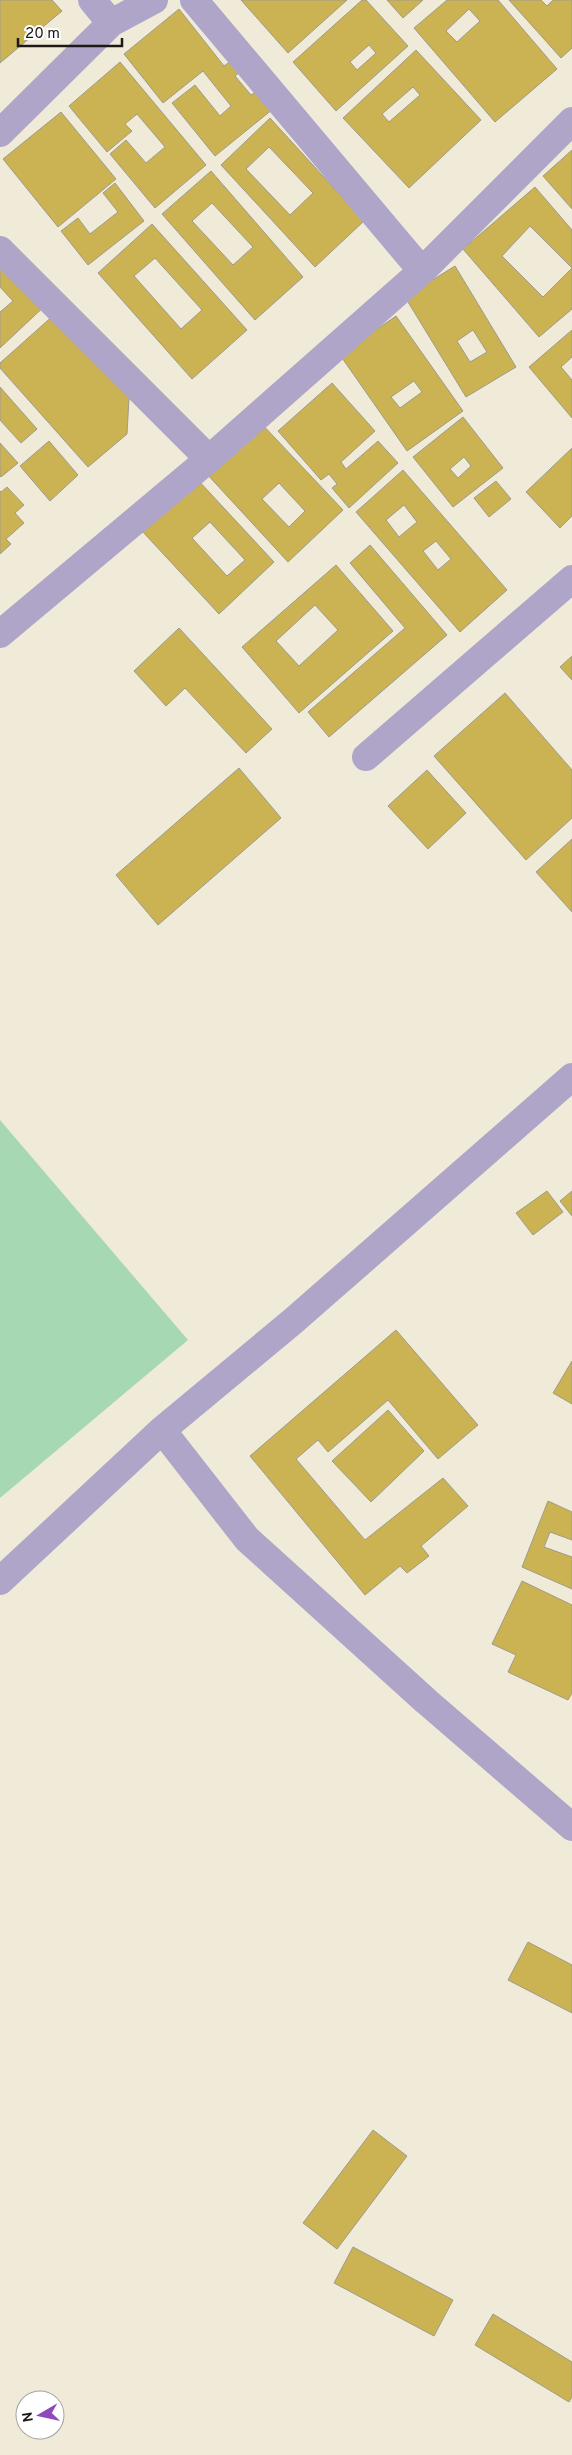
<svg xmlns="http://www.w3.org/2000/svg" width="572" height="2455" font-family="Overpass,sans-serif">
  <rect width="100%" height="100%" fill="#f0ebd8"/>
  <path fill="#a6d8b3" d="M 0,1120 L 188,1340 L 0,1498 Z"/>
  <path fill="#cbb252" stroke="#9f9b8a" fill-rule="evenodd" d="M 0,0 L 52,0 L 62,11 L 0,63 Z
    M 241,0 L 347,0 L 288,53 Z
    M 362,0 L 366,0 L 408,46 L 336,111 L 293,62 ZM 369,45 L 376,53 L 357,70 L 350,62 Z
    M 387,0 L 423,0 L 403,18 Z
    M 447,0 L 498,0 L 557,69 L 495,122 L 414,28 ZM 469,9 L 480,21 L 457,42 L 446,31 Z
    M 509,0 L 541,0 L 547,6 L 553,0 L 572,0 L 572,48 L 561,58 Z
    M 179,9 L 224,66 L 231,61 L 240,72 L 235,76 L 251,95 L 258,90 L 273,109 L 215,156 L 172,103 L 195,85 L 220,116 L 231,106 L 203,71 L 163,103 L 124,54 Z
    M 416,50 L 481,120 L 409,188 L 343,118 ZM 413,87 L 420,95 L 389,122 L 382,114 Z
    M 120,62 L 206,165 L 155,208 L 110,154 L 126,140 L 146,163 L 165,147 L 137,114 L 125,124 L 132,131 L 107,152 L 69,106 Z
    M 61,112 L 116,179 L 58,227 L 3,159 Z
    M 270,118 L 364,221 L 315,267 L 221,165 ZM 269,147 L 313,193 L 290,215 L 246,169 Z
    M 572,150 L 572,209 L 543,176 Z
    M 211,171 L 303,277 L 255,320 L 162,214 ZM 212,203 L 253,247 L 233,265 L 192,221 Z
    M 115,183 L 144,221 L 88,265 L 61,231 L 78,218 L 90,234 L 118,212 L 103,193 Z
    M 535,187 L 572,230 L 572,309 L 539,337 L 463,249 ZM 530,226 L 572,268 L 543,297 L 502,256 Z
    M 152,224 L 247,330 L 192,379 L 98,273 ZM 155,258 L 202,310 L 181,329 L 134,276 Z
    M 0,257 L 50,301 L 0,348 L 0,312 L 13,301 L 0,287 Z
    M 455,266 L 516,367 L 466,397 L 405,297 ZM 473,330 L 487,352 L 470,362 L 457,341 Z
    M 55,314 L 129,398 L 127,434 L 88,467 L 0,368 L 0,363 Z
    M 396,316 L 463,411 L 407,451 L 340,355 ZM 414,381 L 422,392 L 400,408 L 391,397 Z
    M 572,330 L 572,357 L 561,367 L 572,380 L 572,418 L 529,367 Z
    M 332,383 L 375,431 L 341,462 L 346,469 L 378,441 L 398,463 L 349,508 L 332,488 L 337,484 L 329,474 L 321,480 L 278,431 Z
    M 0,387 L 37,429 L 21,443 L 0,420 Z
    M 463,417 L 503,468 L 453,507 L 413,457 ZM 464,457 L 471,466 L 458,478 L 450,469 Z
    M 259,421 L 343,510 L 288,562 L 205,472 ZM 279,483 L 305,511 L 289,527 L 262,499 Z
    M 49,441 L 78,475 L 50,501 L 20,466 Z
    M 0,443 L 18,463 L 1,477 L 0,476 Z
    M 572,448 L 572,516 L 560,528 L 526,492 Z
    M 403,470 L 507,590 L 460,632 L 356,512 ZM 404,505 L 417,522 L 399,537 L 386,520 ZM 436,541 L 451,559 L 438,570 L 423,551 Z
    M 197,479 L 274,562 L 219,614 L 142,531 ZM 210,522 L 245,560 L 227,576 L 192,538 Z
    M 496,481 L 511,499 L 489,517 L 474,498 Z
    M 7,487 L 24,505 L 15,513 L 24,523 L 6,539 L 11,544 L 0,554 L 0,491 L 1,492 Z
    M 370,545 L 447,635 L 329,737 L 308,712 L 405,628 L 350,563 Z
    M 336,565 L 393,631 L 299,713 L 242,647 ZM 315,605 L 338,630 L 299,666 L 276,641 Z
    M 179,628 L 272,729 L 246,753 L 185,688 L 166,706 L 134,671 Z
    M 572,656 L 572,680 L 560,667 Z
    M 505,693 L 572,770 L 572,818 L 526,860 L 434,756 Z
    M 239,768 L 281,818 L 158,925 L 116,875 Z
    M 427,770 L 466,813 L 428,849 L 388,806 Z
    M 572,839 L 572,912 L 536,872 Z
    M 547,1191 L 563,1212 L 533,1235 L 516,1213 Z
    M 572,1191 L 572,1216 L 560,1201 Z
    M 396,1330 L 478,1425 L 438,1459 L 388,1400 L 328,1452 L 318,1440 L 296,1459 L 365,1540 L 443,1478 L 468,1506 L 421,1546 L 429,1556 L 407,1573 L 400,1566 L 365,1595 L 250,1456 Z
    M 572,1361 L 572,1404 L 553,1393 Z
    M 388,1410 L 424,1451 L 371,1502 L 332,1461 Z
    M 548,1501 L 572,1512 L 572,1540 L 550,1532 L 544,1547 L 572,1557 L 572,1589 L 522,1567 Z
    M 522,1581 L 572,1605 L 572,1693 L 568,1700 L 508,1672 L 516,1655 L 492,1644 Z
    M 528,1942 L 572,1965 L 572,2013 L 508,1980 Z
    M 373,2130 L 407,2156 L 337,2249 L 303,2223 Z
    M 353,2247 L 453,2300 L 434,2336 L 334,2283 Z
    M 493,2314 L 572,2362 L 572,2397 L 569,2402 L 475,2345 Z"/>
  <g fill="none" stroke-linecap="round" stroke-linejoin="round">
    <path stroke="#afa5c9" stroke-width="28" d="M 92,0 L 111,23 L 154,0
      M 194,0 L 422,271
      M 0,133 L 111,23
      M 0,250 L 209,459
      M 0,634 L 209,459 L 422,271 L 572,121
      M 366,757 L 572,579
      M 162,1430 L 247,1539 L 426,1701 L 572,1827
      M 0,1581 L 162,1430 L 292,1322 L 572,1077"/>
  </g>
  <g transform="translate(40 2415) rotate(261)"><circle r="24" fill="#ffffff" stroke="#a4a3a1"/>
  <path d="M0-4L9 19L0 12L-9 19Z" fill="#9049bc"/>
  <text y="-8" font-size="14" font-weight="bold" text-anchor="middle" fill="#1c1a14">N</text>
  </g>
  <path d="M18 38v8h104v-8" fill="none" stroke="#1c1a14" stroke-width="2.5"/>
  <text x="25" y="38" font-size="15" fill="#1c1a14" stroke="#ffffff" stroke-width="4" paint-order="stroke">20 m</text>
</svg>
